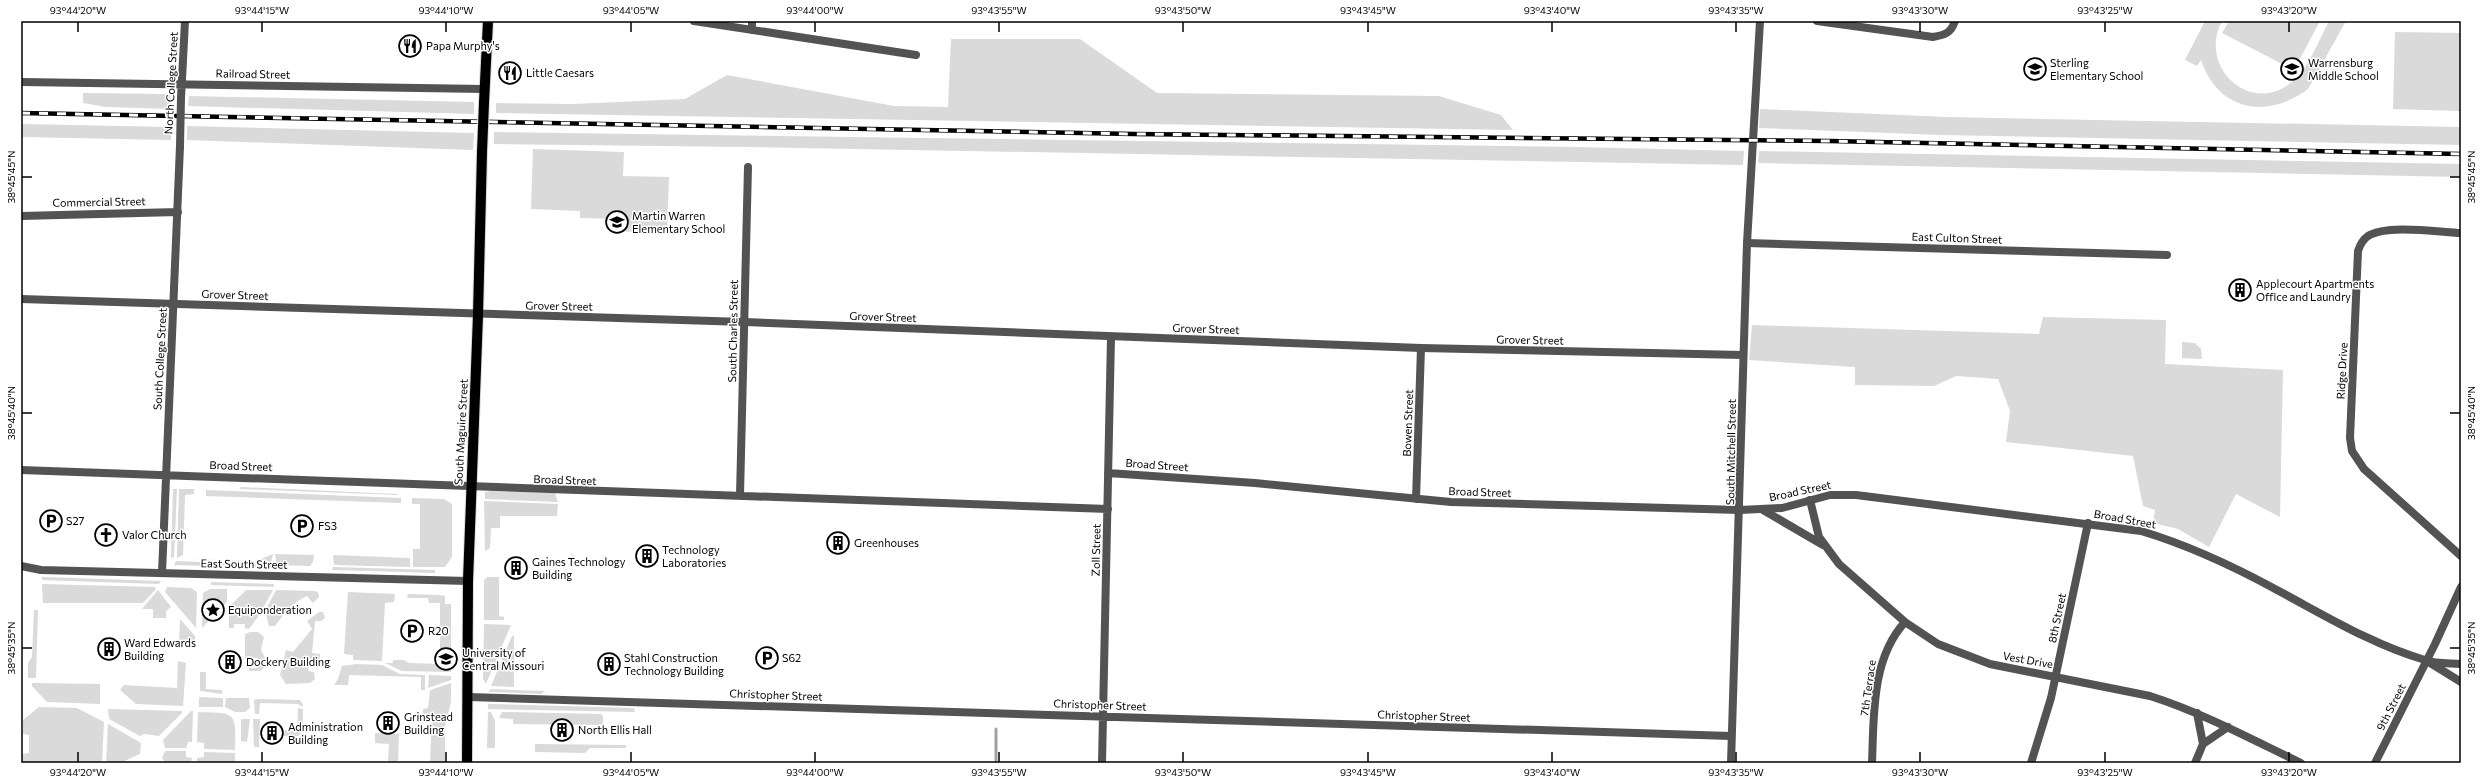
<svg xmlns="http://www.w3.org/2000/svg" width="2482" height="784" font-family="Commissioner,sans-serif">
  <rect width="100%" height="100%" fill="#fff"/>
  <path fill="#dadada" d="M 2205,21 L 2222,21 C 2197,68 2252,117 2293,81 C 2309,67 2319,40 2329,21 L 2346,21 L 2308,89 C 2267,120 2218,111 2201,60 L 2197,66 L 2185,60 Z
    M 2229,21 L 2320,21 L 2294,70 L 2222,33 Z
    M 2395,32 L 2461,33 L 2461,111 L 2393,109 Z
    M 951,39 L 1080,39 L 1157,93 L 1439,96 L 1501,115 L 1513,130 L 496,113 L 496,103 L 573,104 L 685,99 L 727,75 L 894,106 L 948,107 Z
    M 83,93 L 170,94 L 171,109 L 106,107 L 83,103 Z
    M 189,96 L 474,102 L 474,114 L 188,106 Z
    M 1760,109 L 1947,117 L 2461,127 L 2461,145 L 1941,135 L 1759,128 Z
    M 21,124 L 171,127 L 171,140 L 21,137 Z
    M 187,126 L 474,133 L 473,150 L 187,140 Z
    M 494,132 L 1577,147 L 1744,151 L 1743,165 L 746,147 L 494,144 Z
    M 533,149 L 624,152 L 623,176 L 669,177 L 667,233 L 610,231 L 611,219 L 580,218 L 580,211 L 531,209 Z
    M 1759,151 L 2461,164 L 2461,177 L 1758,163 Z
    M 2043,317 L 2166,320 L 2165,364 L 2283,370 L 2280,517 L 2236,494 L 2209,547 L 2178,529 L 2153,523 L 2155,510 L 2143,506 L 2133,456 L 2006,442 L 2010,411 L 1998,379 L 1956,376 L 1934,386 L 1855,385 L 1855,367 L 1749,360 L 1752,325 L 2039,334 Z
    M 2182,342 L 2195,343 L 2201,349 L 2202,359 L 2182,358 Z
    M 241,487 L 397,494 L 398,495 L 239,489 Z
    M 173,489 L 177,489 L 174,557 L 171,558 Z
    M 179,489 L 194,489 L 194,494 L 185,495 L 183,555 L 177,558 Z
    M 206,490 L 401,498 L 401,503 L 206,496 Z
    M 491,491 L 555,493 L 558,502 L 485,499 L 485,492 Z
    M 412,498 L 444,499 L 452,504 L 452,557 L 445,567 L 413,567 L 413,549 L 420,549 L 420,504 L 412,504 Z
    M 484,501 L 558,504 L 557,516 L 500,516 L 500,528 L 491,528 L 490,548 L 485,551 Z
    M 273,554 L 271,562 L 182,559 L 256,561 Z
    M 275,554 L 314,555 L 313,562 L 310,566 L 277,565 Z
    M 333,555 L 410,558 L 410,567 L 334,565 Z
    M 176,561 L 269,565 L 273,568 L 174,565 Z
    M 333,567 L 435,570 L 435,573 L 332,570 Z
    M 42,577 L 161,581 L 159,584 L 42,580 Z
    M 487,577 L 499,577 L 499,616 L 504,617 L 504,620 L 484,620 L 484,580 Z
    M 211,582 L 274,584 L 274,587 L 211,585 Z
    M 42,584 L 155,587 L 156,589 L 143,603 L 43,603 Z
    M 167,587 L 191,588 L 197,592 L 196,628 L 165,592 Z
    M 210,589 L 227,589 L 227,602 L 202,628 L 203,593 Z
    M 158,590 L 171,607 L 166,611 L 166,618 L 153,618 L 153,609 L 142,609 Z
    M 246,590 L 273,590 L 260,614 L 249,629 L 245,628 L 245,624 L 234,624 L 234,628 L 229,628 L 229,607 Z
    M 276,590 L 314,591 L 318,592 L 319,597 L 313,603 L 307,596 C 293,602 284,614 275,626 L 269,626 L 265,611 Z
    M 348,592 L 395,594 L 394,602 L 385,603 L 382,661 L 353,660 L 353,655 L 344,654 Z
    M 408,594 L 440,595 L 445,596 L 445,604 L 451,604 L 451,672 L 402,671 L 385,663 L 393,663 L 393,660 L 404,660 L 409,663 L 440,664 L 440,603 L 429,603 L 428,598 L 407,598 Z
    M 34,610 L 38,610 L 36,678 L 28,678 L 28,663 L 32,657 Z
    M 319,612 L 323,612 L 325,618 L 321,621 L 315,621 L 312,653 L 320,654 L 320,660 L 311,661 L 308,671 L 314,672 L 315,679 L 310,683 L 286,684 L 280,675 L 286,650 L 293,652 L 312,629 L 307,621 Z
    M 180,619 L 195,636 L 195,641 L 191,644 L 179,644 Z
    M 484,624 L 511,625 L 486,684 L 483,679 Z
    M 250,632 L 258,632 L 264,637 L 261,650 L 266,660 L 264,668 L 260,671 L 249,671 L 249,668 L 256,668 L 257,658 L 245,658 L 245,634 Z
    M 514,635 L 514,687 L 491,686 L 512,636 Z
    M 178,661 L 186,663 L 183,706 L 136,704 L 120,690 L 124,685 L 177,688 Z
    M 356,664 L 382,665 L 400,674 L 425,675 L 425,690 L 421,690 L 421,677 L 349,675 L 348,685 L 334,685 L 338,679 L 342,666 Z
    M 200,672 L 206,672 L 206,689 L 222,690 L 222,694 L 200,691 Z
    M 429,675 L 451,676 L 451,680 L 428,688 Z
    M 32,683 L 100,684 L 100,704 L 47,702 L 32,686 Z
    M 451,683 L 451,702 L 445,727 L 445,763 L 430,763 L 432,714 L 423,714 L 423,709 L 428,708 L 430,690 Z
    M 491,689 L 545,691 L 541,694 L 488,692 Z
    M 199,697 L 223,698 L 223,707 L 199,707 Z
    M 226,698 L 249,698 L 250,708 L 245,712 L 235,712 L 225,707 Z
    M 258,699 L 300,700 L 303,705 L 302,707 L 298,704 L 260,703 L 259,714 L 255,714 L 254,700 Z
    M 488,704 L 634,708 L 635,712 L 488,709 Z
    M 39,707 L 77,708 L 104,722 L 102,763 L 21,763 L 21,754 L 29,753 L 29,735 L 23,734 L 23,720 Z
    M 298,708 L 303,709 L 303,731 L 298,736 L 284,736 L 285,730 L 297,730 Z
    M 108,709 L 182,711 L 182,713 L 159,736 L 144,734 L 140,736 L 109,719 Z
    M 191,711 L 193,711 L 192,742 L 188,742 L 186,748 L 165,748 L 163,740 Z
    M 198,712 C 236,713 236,711 235,750 L 204,749 L 204,743 L 197,742 Z
    M 488,712 L 491,712 L 495,721 L 495,748 L 487,748 Z
    M 502,712 L 601,714 L 603,717 L 603,725 L 513,724 L 513,719 L 499,718 Z
    M 241,719 L 250,719 L 247,742 L 241,741 Z
    M 253,719 L 260,719 L 259,747 L 254,747 Z
    M 108,724 L 141,743 L 140,754 L 120,763 L 106,763 Z
    M 375,733 L 399,734 L 398,763 L 388,763 L 389,744 L 375,743 Z
    M 535,744 L 626,745 L 626,748 L 590,748 L 585,753 L 535,752 Z
    M 165,751 L 186,751 L 186,757 L 192,758 L 191,763 L 166,763 L 162,758 Z
    M 204,752 L 235,753 L 235,763 L 197,763 L 197,758 L 204,757 Z"/>
  <g fill="none" stroke-linecap="round" stroke-linejoin="round">
    <path stroke="#a1a1a1" stroke-width="3" d="M 996,729 L 996,763"/>
    <g stroke="#dbdbdb" stroke-width="12">
      <path id="primary" d="M 484,103 L 488,21
        M 467,763 L 468,581 L 478,315 L 482,152"/>
    </g>
    <path stroke="#535353" stroke-width="8" d="M 694,21 L 916,55
      M 1817,21 L 1933,37 C 1945,35 1951,33 1955,21
      M 752,30 L 752,21
      M 21,82 L 484,89
      M 181,98 L 185,21
      M 21,216 L 178,212
      M 2461,233 C 2438,232 2387,224 2368,236 C 2362,240 2360,245 2358,251 L 2350,438 L 2352,451 L 2364,469 L 2461,556
      M 1747,243 L 2167,255
      M 21,470 L 1108,509
      M 1108,473 L 1255,483 L 1451,502 L 1740,510
      M 740,495 L 748,167
      M 1416,499 L 1421,348
      M 1810,500 L 1819,537 L 1839,564 L 1905,622 L 1938,644 L 1990,664 L 2150,696 C 2203,713 2251,739 2301,763
      M 1763,510 L 1823,545
      M 21,566 L 41,570 L 468,581
      M 162,573 L 180,146
      M 2427,661 L 2461,682
      M 468,697 L 1731,736
      M 2203,744 L 2228,727
      M 1102,763 L 1111,337
      M 1872,763 C 1874,716 1871,659 1905,622
      M 2031,763 L 2051,698 L 2088,523
      M 2195,763 L 2203,744 L 2197,713
      M 2375,763 L 2435,644 L 2461,587"/>
    <path stroke="#535353" stroke-width="8" d="M 21,299 L 744,322 L 1421,348 L 1743,355
      M 1740,510 L 1782,508 L 1830,495 L 1856,495 L 2141,531 C 2188,545 2233,566 2277,590 C 2324,615 2373,645 2425,660 C 2436,664 2449,663 2461,664
      M 1731,763 L 1747,243 L 1760,21"/>
    <use href="#primary" stroke="#000" stroke-width="10"/>
    <g stroke="#000" stroke-width="4.5">
      <path id="rail" d="M 21,113 L 1134,134 L 1829,141 L 2461,154"/>
    </g>
    <use href="#rail" stroke="#fff" stroke-width="3" stroke-dasharray="9" stroke-linecap="butt"/>
    <g stroke="#dbdbdb" stroke-width="12" stroke-linecap="butt">
      <path id="primary-bridge" d="M 482,152 L 484,103"/>
    </g>
    <path stroke="#535353" stroke-width="8" d="M 180,146 L 181,98"/>
    <use href="#primary-bridge" stroke="#000" stroke-width="10"/>
  </g>
  <path fill="none" stroke="#000" stroke-width="1.5" d="M 78,22 L 78,32M 262,22 L 262,32M 446,22 L 446,32M 631,22 L 631,32M 815,22 L 815,32M 999,22 L 999,32M 1183,22 L 1183,32M 1368,22 L 1368,32M 1552,22 L 1552,32M 1736,22 L 1736,32M 1920,22 L 1920,32M 2105,22 L 2105,32M 2289,22 L 2289,32M 22,177 L 32,177M 2450,177 L 2460,177M 22,413 L 32,413M 2450,413 L 2460,413M 22,648 L 32,648M 2450,648 L 2460,648M 78,752 L 78,762M 262,752 L 262,762M 446,752 L 446,762M 631,752 L 631,762M 815,752 L 815,762M 999,752 L 999,762M 1183,752 L 1183,762M 1368,752 L 1368,762M 1552,752 L 1552,762M 1736,752 L 1736,762M 1920,752 L 1920,762M 2105,752 L 2105,762M 2289,752 L 2289,762"/>
  <defs>
    <g id="restaurant-ring" transform="scale(1.15)"><circle r="9.5" fill="#fff" stroke="#000" stroke-width="1.5"/><path d="M-5-6h1v4h1v-4h1v4h1v-4h1v5L-1.5 .5V6h-2V.5L-5-1ZM5-6V6H3V1.5H1.5Q1.5-4 5-6Z" fill="#000"/></g>
    <g id="school-ring" transform="scale(1.15)"><circle r="9.5" fill="#fff" stroke="#000" stroke-width="1.5"/><path d="M0-5L7-2L0 1L-7-2ZM-4 1L0 2.5L4 1V4Q0 6-4 4Z" fill="#000"/></g>
    <g id="building-ring" transform="scale(1.15)"><circle r="9.5" fill="#fff" stroke="#000" stroke-width="1.5"/><path d="M-4-6H4V6H1V3H-1V6H-4ZM-2.5-4.3h1.7v1.8h-1.7ZM.8-4.3h1.7v1.8H.8ZM-2.5-1h1.7V.8h-1.7ZM.8-1h1.7V.8H.8Z" fill="#000"/></g>
    <g id="parking-ring" transform="scale(1.15)"><circle r="9.5" fill="#fff" stroke="#000" stroke-width="1.5"/><path d="M-3.5-5.5H1a3.5 3.5 0 0 1 0 7H-1V5.5H-3.5ZM-1-3.4V-.6H.8a1.4 1.4 0 0 0 0-2.8Z" fill="#000"/></g>
    <g id="church-ring" transform="scale(1.15)"><circle r="9.5" fill="#fff" stroke="#000" stroke-width="1.5"/><path d="M-1.2-6h2.4v3.5h3.3v2.4h-3.3V6h-2.4V-.1h-3.3v-2.4h3.3Z" fill="#000"/></g>
    <g id="sight-ring" transform="scale(1.15)"><circle r="9.5" fill="#fff" stroke="#000" stroke-width="1.5"/><path d="M0-6L1.8-2.2L6-1.7L2.9 1.2L3.7 5.4L0 3.3L-3.7 5.4L-2.9 1.2L-6-1.7L-1.8-2.2Z" fill="#000"/></g>
    <g id="university-ring" transform="scale(1.15)"><circle r="9.5" fill="#fff" stroke="#000" stroke-width="1.5"/><path d="M0-5L7-2L0 1L-7-2ZM-4 1L0 2.5L4 1V4Q0 6-4 4Z" fill="#000"/></g>
  </defs>
  <g fill-rule="evenodd">
    <use href="#restaurant-ring" x="410" y="46"/>
    <use href="#school-ring" x="2035" y="69"/>
    <use href="#school-ring" x="2292" y="69"/>
    <use href="#restaurant-ring" x="510" y="73"/>
    <use href="#school-ring" x="617" y="222"/>
    <use href="#building-ring" x="2240" y="290"/>
    <use href="#parking-ring" x="51" y="521"/>
    <use href="#parking-ring" x="302" y="526"/>
    <use href="#church-ring" x="106" y="535"/>
    <use href="#building-ring" x="838" y="543"/>
    <use href="#building-ring" x="647" y="556"/>
    <use href="#building-ring" x="516" y="568"/>
    <use href="#sight-ring" x="213" y="610"/>
    <use href="#parking-ring" x="412" y="631"/>
    <use href="#building-ring" x="109" y="649"/>
    <use href="#parking-ring" x="767" y="658"/>
    <use href="#university-ring" x="446" y="659"/>
    <use href="#building-ring" x="230" y="662"/>
    <use href="#building-ring" x="609" y="664"/>
    <use href="#building-ring" x="388" y="723"/>
    <use href="#building-ring" x="562" y="730"/>
    <use href="#building-ring" x="272" y="733"/>
  </g>
  <g text-anchor="middle" stroke-width="3" stroke-linejoin="round" paint-order="stroke">
    <g font-size="11" fill="#000" stroke="#fff" text-anchor="start">
      <text x="426" y="50">Papa Murphy's</text>
      <text x="2050" y="67">Sterling<tspan x="2050" dy="13">Elementary School</tspan></text>
      <text x="2308" y="67">Warrensburg<tspan x="2308" dy="13">Middle School</tspan></text>
      <text x="526" y="77">Little Caesars</text>
      <text x="632" y="220">Martin Warren<tspan x="632" dy="13">Elementary School</tspan></text>
      <text x="2256" y="288">Applecourt Apartments<tspan x="2256" dy="13">Office and Laundry</tspan></text>
      <text x="66" y="525">S27</text>
      <text x="318" y="530">FS3</text>
      <text x="122" y="539">Valor Church</text>
      <text x="854" y="547">Greenhouses</text>
      <text x="662" y="554">Technology<tspan x="662" dy="13">Laboratories</tspan></text>
      <text x="532" y="566">Gaines Technology<tspan x="532" dy="13">Building</tspan></text>
      <text x="228" y="614">Equiponderation</text>
      <text x="428" y="635">R20</text>
      <text x="124" y="647">Ward Edwards<tspan x="124" dy="13">Building</tspan></text>
      <text x="462" y="657">University of<tspan x="462" dy="13">Central Missouri</tspan></text>
      <text x="624" y="662">Stahl Construction<tspan x="624" dy="13">Technology Building</tspan></text>
      <text x="782" y="662">S62</text>
      <text x="246" y="666">Dockery Building</text>
      <text x="404" y="721">Grinstead<tspan x="404" dy="13">Building</tspan></text>
      <text x="288" y="731">Administration<tspan x="288" dy="13">Building</tspan></text>
      <text x="578" y="734">North Ellis Hall</text>
    </g>
    <g font-size="11" fill="#000" stroke="#fff">
      <text transform="translate(253 74) rotate(1)" y="4">Railroad Street</text>
      <text transform="translate(171 83) rotate(-87)" y="4">North College Street</text>
      <text transform="translate(99 202) rotate(-1)" y="4">Commercial Street</text>
      <text transform="translate(1957 238) rotate(2)" y="4">East Culton Street</text>
      <text transform="translate(235 295) rotate(2)" y="4">Grover Street</text>
      <text transform="translate(559 306) rotate(1)" y="4">Grover Street</text>
      <text transform="translate(883 317) rotate(2)" y="4">Grover Street</text>
      <text transform="translate(1206 329) rotate(2)" y="4">Grover Street</text>
      <text transform="translate(733 331) rotate(-89)" y="4">South Charles Street</text>
      <text transform="translate(1530 340) rotate(1)" y="4">Grover Street</text>
      <text transform="translate(160 359) rotate(-87)" y="4">South College Street</text>
      <text transform="translate(2342 371) rotate(-87)" y="4">Ridge Drive</text>
      <text transform="translate(1408 423) rotate(-88)" y="4">Bowen Street</text>
      <text transform="translate(461 432) rotate(-87)" y="4">South Maguire Street</text>
      <text transform="translate(1731 452) rotate(-89)" y="4">South Mitchell Street</text>
      <text transform="translate(1157 465) rotate(4)" y="4">Broad Street</text>
      <text transform="translate(241 466) rotate(2)" y="4">Broad Street</text>
      <text transform="translate(565 480) rotate(2)" y="4">Broad Street</text>
      <text transform="translate(1800 491) rotate(-12)" y="4">Broad Street</text>
      <text transform="translate(1480 492) rotate(2)" y="4">Broad Street</text>
      <text transform="translate(2125 519) rotate(10)" y="4">Broad Street</text>
      <text transform="translate(1096 550) rotate(-89)" y="4">Zoll Street</text>
      <text transform="translate(244 564) rotate(1)" y="4">East South Street</text>
      <text transform="translate(2057 618) rotate(-78)" y="4">8th Street</text>
      <text transform="translate(2028 660) rotate(10)" y="4">Vest Drive</text>
      <text transform="translate(1868 688) rotate(-82)" y="4">7th Terrace</text>
      <text transform="translate(776 695) rotate(2)" y="4">Christopher Street</text>
      <text transform="translate(1100 705) rotate(2)" y="4">Christopher Street</text>
      <text transform="translate(2391 707) rotate(-63)" y="4">9th Street</text>
      <text transform="translate(1424 716) rotate(2)" y="4">Christopher Street</text>
    </g>
  </g>
  <rect width="2482" height="784" fill="none" stroke="#ffffff" stroke-width="44"/>
  <rect x="22" y="22" width="2438" height="740" fill="none" stroke="#000" stroke-width="1.5"/>
  <g font-size="10" text-anchor="middle" fill="#000">
    <text x="78" y="14">93°44'20"W</text>
    <text x="262" y="14">93°44'15"W</text>
    <text x="446" y="14">93°44'10"W</text>
    <text x="631" y="14">93°44'05"W</text>
    <text x="815" y="14">93°44'00"W</text>
    <text x="999" y="14">93°43'55"W</text>
    <text x="1183" y="14">93°43'50"W</text>
    <text x="1368" y="14">93°43'45"W</text>
    <text x="1552" y="14">93°43'40"W</text>
    <text x="1736" y="14">93°43'35"W</text>
    <text x="1920" y="14">93°43'30"W</text>
    <text x="2105" y="14">93°43'25"W</text>
    <text x="2289" y="14">93°43'20"W</text>
    <text transform="translate(11 177) rotate(-90)" y="4">38°45'45"N</text>
    <text transform="translate(2471 177) rotate(-90)" y="4">38°45'45"N</text>
    <text transform="translate(11 413) rotate(-90)" y="4">38°45'40"N</text>
    <text transform="translate(2471 413) rotate(-90)" y="4">38°45'40"N</text>
    <text transform="translate(11 648) rotate(-90)" y="4">38°45'35"N</text>
    <text transform="translate(2471 648) rotate(-90)" y="4">38°45'35"N</text>
    <text x="78" y="776">93°44'20"W</text>
    <text x="262" y="776">93°44'15"W</text>
    <text x="446" y="776">93°44'10"W</text>
    <text x="631" y="776">93°44'05"W</text>
    <text x="815" y="776">93°44'00"W</text>
    <text x="999" y="776">93°43'55"W</text>
    <text x="1183" y="776">93°43'50"W</text>
    <text x="1368" y="776">93°43'45"W</text>
    <text x="1552" y="776">93°43'40"W</text>
    <text x="1736" y="776">93°43'35"W</text>
    <text x="1920" y="776">93°43'30"W</text>
    <text x="2105" y="776">93°43'25"W</text>
    <text x="2289" y="776">93°43'20"W</text>
  </g>
</svg>
